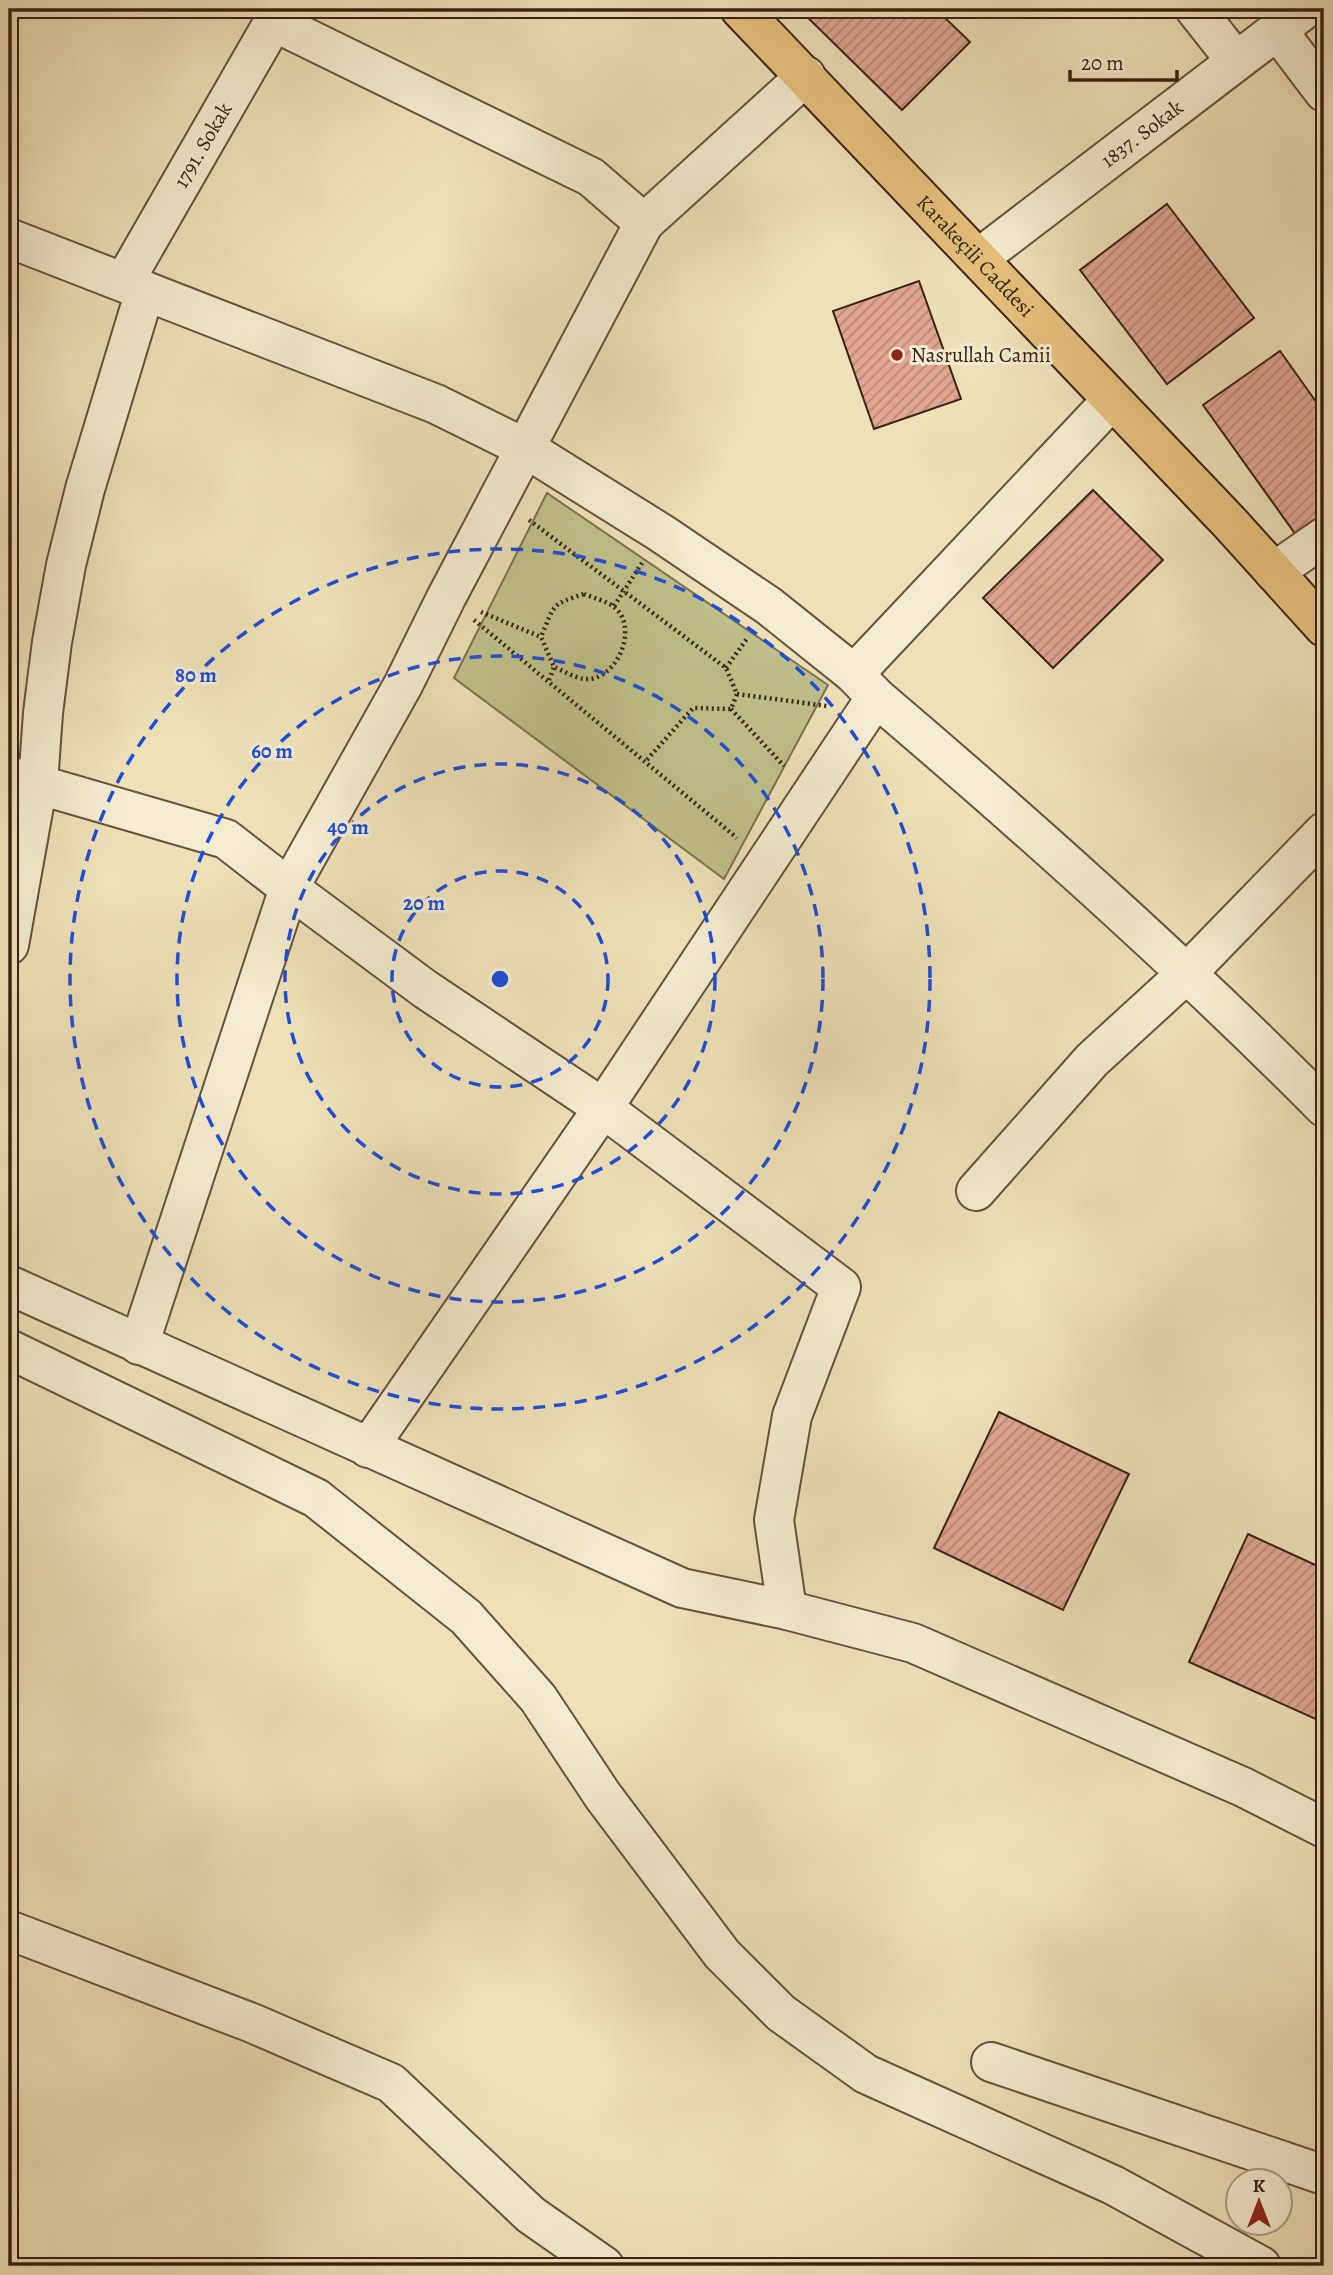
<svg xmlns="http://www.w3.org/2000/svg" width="1333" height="2275" font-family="Alegreya,serif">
  <defs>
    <pattern id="building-hatch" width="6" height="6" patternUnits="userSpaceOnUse" patternTransform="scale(1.75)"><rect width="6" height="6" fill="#e0a691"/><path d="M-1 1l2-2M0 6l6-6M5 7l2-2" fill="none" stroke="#b78775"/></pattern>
  </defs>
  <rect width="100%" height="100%" fill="#eee1b8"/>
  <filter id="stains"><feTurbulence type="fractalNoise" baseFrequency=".00286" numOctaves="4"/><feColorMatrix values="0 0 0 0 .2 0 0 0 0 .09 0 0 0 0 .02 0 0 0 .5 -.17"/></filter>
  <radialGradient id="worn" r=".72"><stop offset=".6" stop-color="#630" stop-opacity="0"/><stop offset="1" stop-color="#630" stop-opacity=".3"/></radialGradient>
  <path fill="#bfc18a" stroke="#7c724f" stroke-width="2" d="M 547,493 L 828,685 L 724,879 L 454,678 Z"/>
  <path fill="url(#building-hatch)" stroke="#382214" stroke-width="2" d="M 799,9 L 936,9 L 970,42 L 902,110 Z
    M 1167,204 L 1254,318 L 1167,384 L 1080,270 Z
    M 919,281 L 961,399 L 874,429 L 833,311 Z
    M 1280,351 L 1324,413 L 1324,515 L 1296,535 L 1203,405 Z
    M 1093,490 L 1163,560 L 1053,668 L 983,598 Z
    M 999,1412 L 1129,1474 L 1063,1610 L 934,1548 Z
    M 1248,1534 L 1324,1569 L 1324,1712 L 1320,1721 L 1189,1662 Z"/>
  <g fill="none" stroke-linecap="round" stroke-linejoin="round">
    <g stroke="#66523d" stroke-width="42">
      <g id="minor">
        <path d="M 1195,9 L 1236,61"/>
        <path d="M 274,22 L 591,177 L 644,223"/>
        <path d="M 1277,30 L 1324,92"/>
        <path d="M 9,238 L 436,404 L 525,448 L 661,533 L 769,606 L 854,674 L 876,697 C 1030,828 1182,964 1324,1107"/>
        <path id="s1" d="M 979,258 L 1305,9"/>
        <path id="s2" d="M 124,282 L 281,9"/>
        <path d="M 1274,572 L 1324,537"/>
        <path d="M 854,674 L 1112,400"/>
        <path d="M 9,776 L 226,839 L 289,888 L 425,989 L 603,1108 L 841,1287 L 792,1416 L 774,1520 L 787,1610"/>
        <path d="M 9,945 L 38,783 L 43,713 L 52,642 L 66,565 L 85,489 L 145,291"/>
        <path d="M 976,1191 L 1092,1060 L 1186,974 L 1324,832"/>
        <path d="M 9,1285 L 682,1588 L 787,1610 L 913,1643 L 1243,1787 L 1324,1828"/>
        <path d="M 139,1345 L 289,888 L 403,685 L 446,598 L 644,223 L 806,76"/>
        <path d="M 9,1349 L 316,1498 L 466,1617 L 538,1698 L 603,1796 L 722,1954 L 781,2013 L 866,2074 L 1113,2185 L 1261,2266"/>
        <path d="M 368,1448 L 603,1108 L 876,697"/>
        <path d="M 9,1930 L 252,2023 L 391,2083 L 531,2215 L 604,2266"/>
        <path d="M 991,2062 L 1324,2175"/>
      </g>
    </g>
    <g stroke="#382214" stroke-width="42">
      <g id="major">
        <path id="s3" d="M 740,9 L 1229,522 L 1324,627"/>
      </g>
    </g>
    <path stroke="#382214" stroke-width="4.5" stroke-dasharray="2 3.5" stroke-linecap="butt" d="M 529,520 L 726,668 L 737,694 L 731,709 L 693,708 L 645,762
      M 584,594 C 593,598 607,601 614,607 C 640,627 617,682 584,679 C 575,678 562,670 554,667 L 541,637 C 555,604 550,605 584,594 Z
      M 614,606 L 642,563
      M 481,612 L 541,637
      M 474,620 L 737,838
      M 726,668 L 748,637
      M 549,680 L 554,667
      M 737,694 L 827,706
      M 731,709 L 784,766"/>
    <use href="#minor" stroke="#f4ecd1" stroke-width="38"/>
    <use href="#major" stroke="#e7c07c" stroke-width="38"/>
  </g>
  <g fill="none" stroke="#1d4ed8" stroke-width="3.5" stroke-dasharray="12 9">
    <circle cx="500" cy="979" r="108"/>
    <circle cx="500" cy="979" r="215"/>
    <circle cx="500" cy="979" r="323"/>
    <circle cx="500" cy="979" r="430"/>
  </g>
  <circle fill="#8f2418" stroke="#f4ecd1" stroke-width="2.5" cx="897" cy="355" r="7"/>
  <g text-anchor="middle" stroke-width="6" stroke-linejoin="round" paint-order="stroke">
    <g font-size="21" fill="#382214" stroke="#f4ecd1">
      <text dy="7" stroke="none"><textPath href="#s1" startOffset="205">1837. Sokak</textPath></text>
      <text dy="7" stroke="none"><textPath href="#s2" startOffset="158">1791. Sokak</textPath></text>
      <text dy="7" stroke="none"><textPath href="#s3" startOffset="341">Karakeçili Caddesi</textPath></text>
    </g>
    <g font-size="21" fill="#382214" stroke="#f4ecd1" text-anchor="start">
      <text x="911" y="362">Nasrullah Camii</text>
    </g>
  </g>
  <circle cx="500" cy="979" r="10" fill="#1d4ed8" stroke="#f4ecd1" stroke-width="3.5"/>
  <g font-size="21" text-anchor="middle" font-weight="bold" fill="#1d4ed8" stroke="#f4ecd1" stroke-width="6" stroke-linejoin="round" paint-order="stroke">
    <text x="196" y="682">80 m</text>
    <text x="272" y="758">60 m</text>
    <text x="348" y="834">40 m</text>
    <text x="424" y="910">20 m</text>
  </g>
  <rect width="1333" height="2275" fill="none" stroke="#eee1b8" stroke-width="35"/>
  <rect x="10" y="10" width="1312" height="2254" fill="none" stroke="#382214" stroke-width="3.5"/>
  <rect x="18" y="18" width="1298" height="2240" fill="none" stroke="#382214" stroke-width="2"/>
  <g transform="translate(1259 2202)"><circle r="33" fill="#f4ecd1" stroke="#a99b85" stroke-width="2"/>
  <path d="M0-5L12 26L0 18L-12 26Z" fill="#8f2418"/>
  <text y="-10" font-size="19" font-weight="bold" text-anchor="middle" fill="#382214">K</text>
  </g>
  <path d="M1070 70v10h107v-10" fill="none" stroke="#382214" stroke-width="3.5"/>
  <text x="1081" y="70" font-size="21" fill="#382214" stroke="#f4ecd1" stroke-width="5" paint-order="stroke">20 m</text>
  <rect width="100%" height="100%" filter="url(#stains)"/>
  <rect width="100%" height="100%" fill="url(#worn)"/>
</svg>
